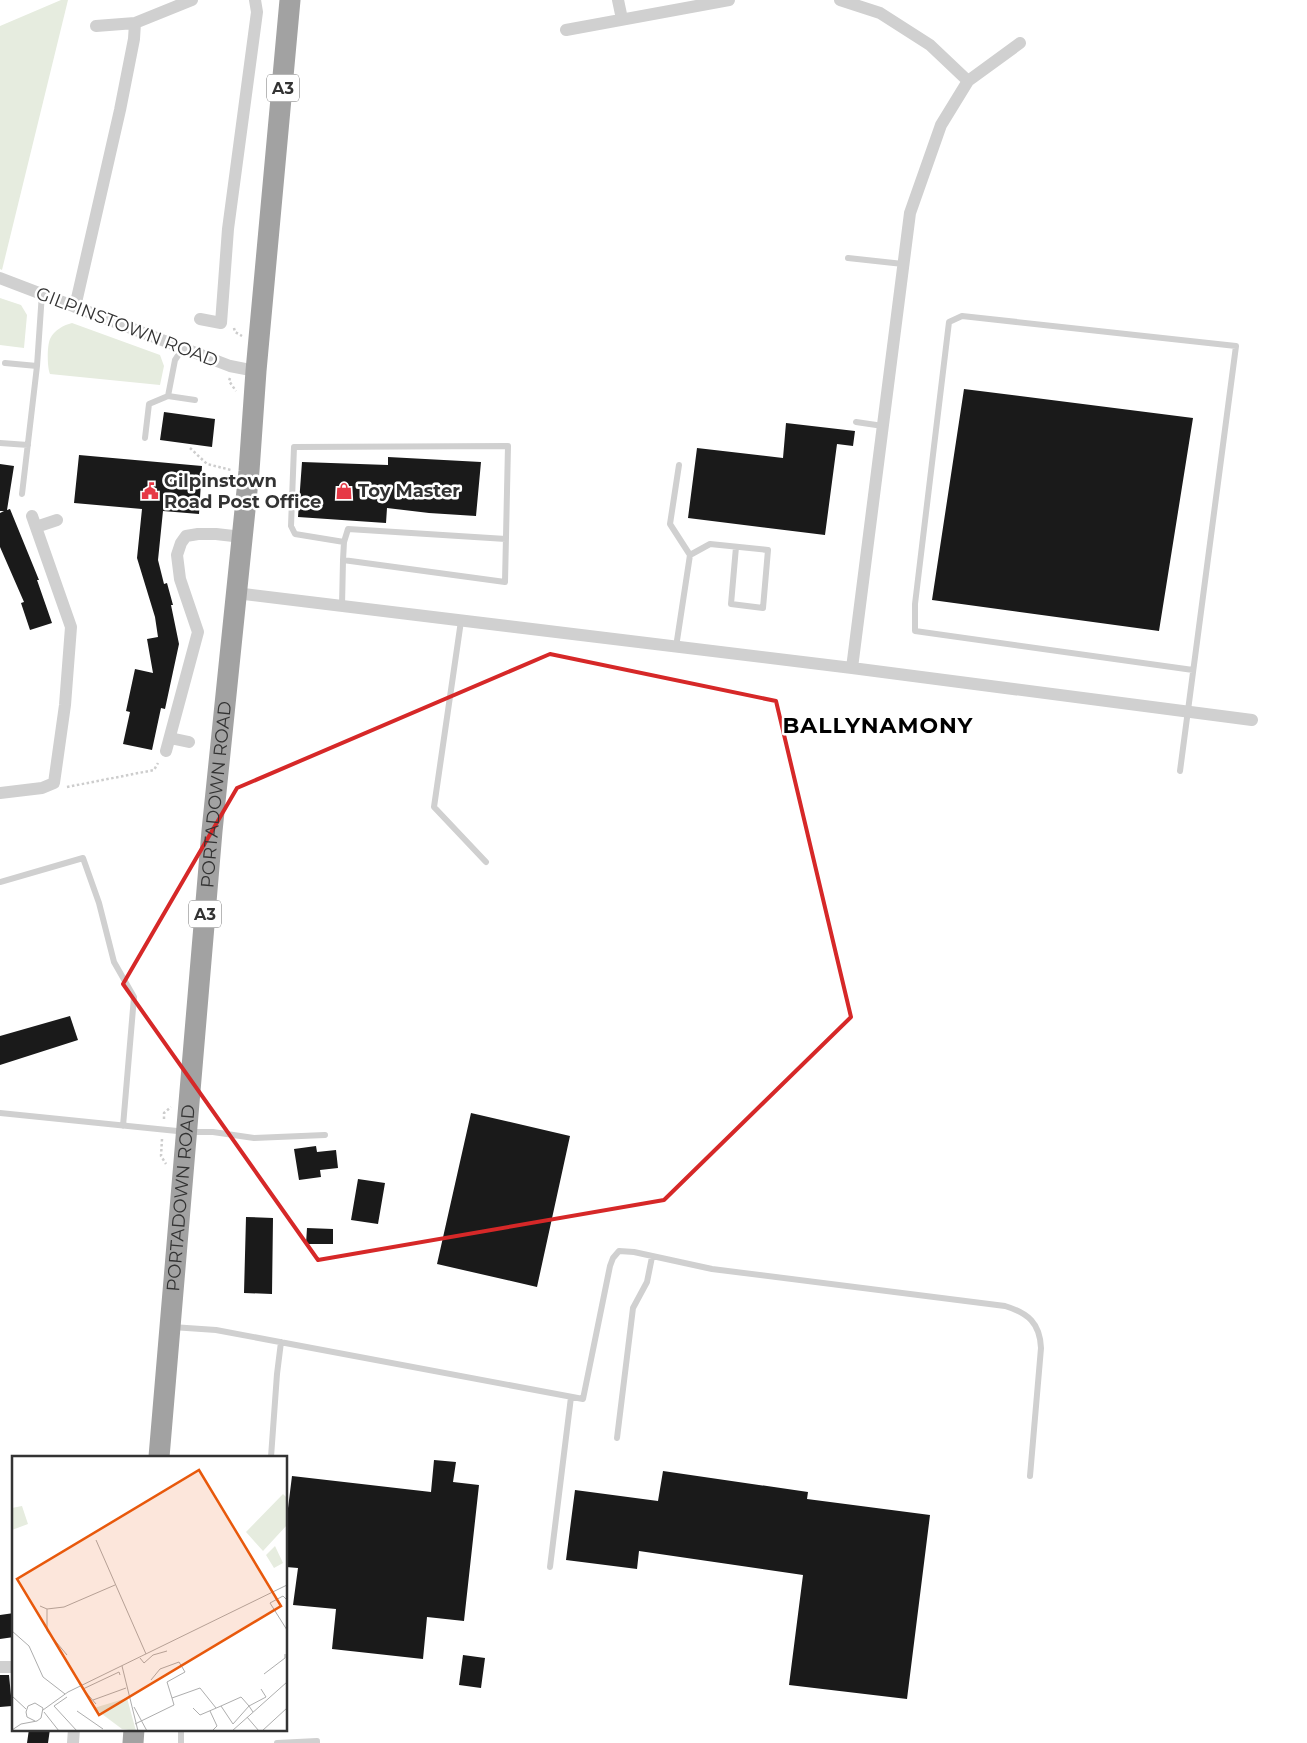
<svg xmlns="http://www.w3.org/2000/svg" width="1307" height="1743" font-family="Montserrat,sans-serif">
  <rect width="100%" height="100%" fill="#fff"/>
  <path fill="#e6ecdf" d="M 61,0 L 68,0 L 2,270 L 0,269 L 0,26 Z
    M 0,298 L 21,305 L 27,315 L 24,348 L 0,345 Z
    M 72,323 L 160,355 L 164,366 L 160,385 L 50,374 C 47,367 47,346 50,339 C 54,330 64,325 72,323 Z"/>
  <path fill="#1a1a1a" d="M 964,389 L 1193,418 L 1159,631 L 932,600 Z
    M 164,412 L 215,419 L 212,447 L 160,440 Z
    M 786,423 L 855,431 L 853,446 L 837,444 L 825,535 L 688,518 L 697,448 L 783,458 Z
    M 79,455 L 202,466 L 199,514 L 163,511 L 158,560 L 164,584 L 167,583 L 173,605 L 171,605 L 179,644 L 165,709 L 161,708 L 152,750 L 123,744 L 130,712 L 126,711 L 135,669 L 153,673 L 147,639 L 158,637 L 155,617 L 137,558 L 142,509 L 74,503 Z
    M 388,457 L 481,462 L 476,516 L 429,513 L 387,508 L 386,523 L 298,517 L 302,462 L 388,465 Z
    M 0,464 L 14,466 L 7,510 L 10,509 L 39,580 L 37,580 L 52,623 L 30,630 L 21,603 L 24,602 L 0,547 L 0,513 L 4,511 L 0,511 Z
    M 70,1016 L 78,1040 L 0,1065 L 0,1036 Z
    M 471,1113 L 570,1136 L 537,1287 L 437,1264 Z
    M 316,1146 L 317,1152 L 336,1150 L 338,1168 L 320,1170 L 321,1177 L 299,1180 L 294,1149 Z
    M 358,1179 L 385,1183 L 378,1224 L 351,1220 Z
    M 246,1217 L 273,1218 L 272,1294 L 244,1293 Z
    M 307,1228 L 333,1229 L 333,1244 L 306,1244 Z
    M 434,1460 L 456,1462 L 453,1482 L 479,1485 L 464,1621 L 427,1617 L 423,1659 L 332,1649 L 336,1609 L 293,1605 L 298,1568 L 286,1567 L 286,1524 L 292,1476 L 431,1492 Z
    M 663,1471 L 808,1492 L 807,1499 L 930,1515 L 907,1699 L 789,1685 L 803,1575 L 639,1551 L 637,1569 L 566,1560 L 575,1490 L 658,1501 Z
    M 14,1613 L 14,1637 L 0,1639 L 0,1615 Z
    M 463,1655 L 485,1658 L 481,1688 L 459,1685 Z
    M 0,1675 L 9,1675 L 12,1706 L 0,1707 Z
    M 29,1729 L 50,1729 L 48,1743 L 27,1743 Z"/>
  <g fill="none" stroke-linecap="round" stroke-linejoin="round">
    <path stroke="#cdcdcd" stroke-width="2.5" stroke-dasharray="2.5 2.5" stroke-linecap="butt" d="M 234,328 L 235,332 L 242,336
      M 230,378 L 229,381 L 236,391
      M 190,448 L 207,464 L 231,470
      M 67,787 L 154,770 L 158,763
      M 164,1119 L 164,1113 L 171,1107
      M 162,1139 L 161,1156 L 166,1164"/>
    <path stroke="#d0d0d0" stroke-width="6" d="M 848,258 L 903,264
      M 5,363 L 37,366
      M 168,396 L 175,360 L 183,348
      M 856,422 L 883,426
      M 145,438 L 149,404 L 168,396 L 195,400
      M 0,443 L 28,445
      M 679,465 L 670,524 L 690,555
      M 22,494 L 37,366 L 42,293
      M 344,542 L 348,529 L 506,539
      M 342,606 L 343,560 L 505,582 L 508,446 L 294,447 L 291,526 L 295,534 L 344,542 L 343,560
      M 461,621 L 434,807 L 486,862
      M 676,647 L 690,555 L 710,544 L 768,550 L 763,608 L 731,604 L 736,547
      M 1180,771 L 1236,346 L 962,316 L 949,322 L 915,604 L 915,631 L 1193,670
      M 0,882 L 83,858 L 99,903 L 114,962 L 134,997 L 123,1126
      M 0,1113 L 187,1132 L 213,1132 L 254,1138 L 325,1135
      M 172,1327 L 216,1330 L 583,1399 L 610,1266 L 613,1258 L 619,1251 L 634,1252 L 712,1269 L 1005,1306 C 1028,1313 1040,1323 1041,1348 L 1030,1476
      M 617,1438 L 633,1308 L 647,1282 L 652,1257
      M 271,1457 L 277,1374 L 281,1342
      M 550,1567 L 571,1397
      M 181,1729 L 181,1743
      M 277,1743 L 317,1741 L 317,1743"/>
    <path stroke="#d0d0d0" stroke-width="12" d="M 618,0 L 622,19
      M 840,0 L 880,13 L 930,45 L 968,81
      M 96,26 L 135,23 L 192,0
      M 566,30 L 729,0
      M 0,278 L 230,366 L 256,371
      M 75,307 L 120,110 L 134,39 L 135,23
      M 200,319 L 221,323 L 228,229 L 257,12 L 255,0
      M 36,527 L 57,520
      M 236,593 L 852,668 L 1252,720
      M 852,668 L 910,213 L 941,125 L 968,81 L 1020,43
      M 170,738 L 189,742
      M 166,751 L 198,632 L 180,579 L 177,555 L 181,543 L 186,536 L 198,534 L 216,534 L 242,537
      M 0,793 L 42,788 L 54,783 L 65,705 L 71,627 L 32,516
      M 0,1667 L 14,1667
      M 73,1743 L 74,1729"/>
    <g stroke="#a2a2a2" stroke-width="21">
      <path id="s1" d="M 159,1457 L 212,831 L 249,471 L 256,371 L 290,0"/>
      <path d="M 133,1743 L 134,1729"/>
    </g>
  </g>
  <path fill="none" stroke="#d62828" stroke-width="4" stroke-linejoin="round" d="M 550,654 L 776,701 L 851,1017 L 664,1200 L 318,1260 L 123,984 L 237,788 Z"/>
  <defs>
    <g id="civic-bare" transform="scale(1.35)"><path d="M-.6-6.5H3V-4.5H.6V-3L4-1V1h2V6H-6V1h2V-1L-.6-3ZM-1.2 2.5V6h2.4V2.5Z" fill="#e63946" stroke="#fff" stroke-width="2.5" paint-order="stroke"/></g>
    <g id="shop-bare" transform="scale(1.35)"><path d="M-5-2.5h2.3a2.7 3.5 0 0 1 5.4 0H5L5.5 6h-11ZM-1.5-2.5h3a1.5 2.3 0 0 0-3 0Z" fill="#e63946" stroke="#fff" stroke-width="2.5" paint-order="stroke"/></g>
  </defs>
  <g fill-rule="evenodd">
    <use href="#civic-bare" x="150" y="491"/>
    <use href="#shop-bare" x="344" y="491"/>
  </g>
  <g text-anchor="middle" stroke-width="5" stroke-linejoin="round" paint-order="stroke">
    <g fill="#fff" stroke="#707070" stroke-width="1">
      <rect x="267" y="74.5" width="32" height="27" rx="4"/>
      <rect x="189" y="900.5" width="32" height="27" rx="4"/>
    </g>
    <g font-size="16" font-weight="bold" fill="#333">
      <text x="283" y="94">A3</text>
      <text x="205" y="920">A3</text>
    </g>
    <g font-size="18" fill="#333" stroke="#fff">
      <text transform="translate(127 327) rotate(21)" y="6">GILPINSTOWN ROAD</text>
      <text dy="6" stroke="none"><textPath href="#s1" startOffset="665">PORTADOWN ROAD</textPath></text>
      <text dy="6" stroke="none"><textPath href="#s1" startOffset="260">PORTADOWN ROAD</textPath></text>
    </g>
    <g font-size="18" font-weight="bold" fill="#333" stroke="#fff" text-anchor="start">
      <text x="164" y="487">Gilpinstown<tspan x="164" dy="21">Road Post Office</tspan></text>
      <text x="358" y="497">Toy Master</text>
    </g>
    <g font-size="22" font-weight="bold" letter-spacing="1" fill="#000" stroke="#fff">
      <text x="878" y="733">BALLYNAMONY</text>
    </g>
  </g>
  <g transform="translate(12 1456)">
    <rect width="275" height="275" fill="#fff"/>
    <path d="M 271,38 L 275,42 L 275,69 L 251,95 L 234,76 ZM 10,50 L 16,68 L 0,74 L 0,52 ZM 263,90 L 271,107 L 262,112 L 254,99 ZM 115,242 L 124,275 L 110,273 L 82,252 Z" fill="#e6ecdf"/>
    <path fill="none" stroke="#adadad" stroke-width="1" d="M 84,84 L 134,198M 275,144 L 271,140 L 258,147 L 275,174M 28,150 L 35,153 L 52,151 L 103,129M 35,153 L 35,175 L 55,199M 0,175 L 17,190 L 31,221 L 53,238M 128,202 L 132,207 L 141,199 L 155,195M 110,210 L 126,275M 252,218 L 273,202 L 273,198M 139,224 L 148,213 L 167,206 L 173,216 L 155,226 L 160,242M 0,240 L 14,253M 55,241 L 42,250 L 65,275M 81,244 L 114,232M 84,248 L 71,233 L 107,216 L 108,219M 122,251 L 135,275M 181,252 L 188,259 L 209,250M 31,254 L 56,236 L 275,129M 65,255 L 91,273M 198,255 L 205,270 L 201,274M 32,256 L 47,275M 241,256 L 237,250 L 230,242 L 229,241 L 209,250 L 221,268 L 237,250 L 254,241 L 249,233M 235,261 L 247,275M 123,268 L 162,249 L 160,242 L 188,232 L 204,252M 0,274 L 9,268 L 25,265 L 29,262 L 31,252 L 23,247 L 16,250 L 14,256 L 15,261 L 23,265M 220,275 L 275,226M 250,275 L 275,252"/>
    <path fill="#e8590c" fill-opacity="0.15" stroke="#e8590c" stroke-width="2.5" d="M 187,14 L 269,150 L 87,259 L 5,123 Z"/>
    <rect width="275" height="275" fill="none" stroke="#333" stroke-width="2.5"/>
  </g>
</svg>
